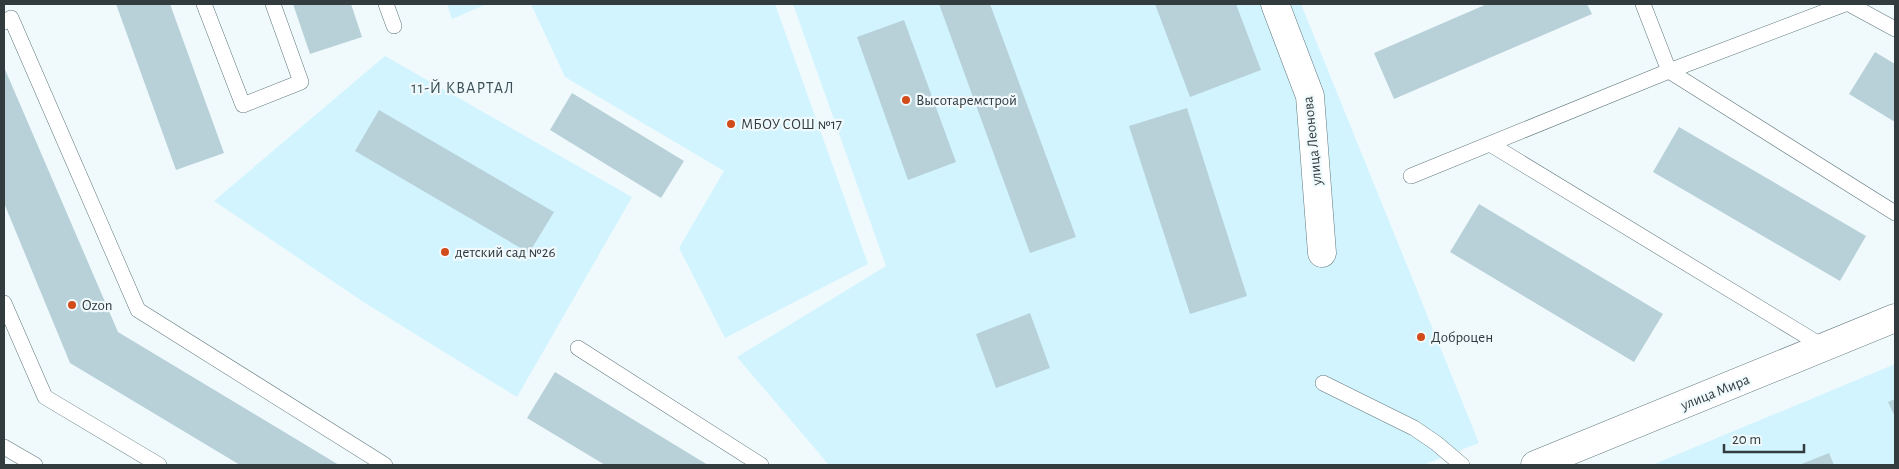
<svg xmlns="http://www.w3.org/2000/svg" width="1899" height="469" font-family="'Alegreya Sans',sans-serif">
  <rect width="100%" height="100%" fill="#f0fafd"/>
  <path fill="#d1f4fe" d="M 447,4 L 487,4 L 452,19 Z
    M 531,4 L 775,4 L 868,264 L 725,338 L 679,248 L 724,171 L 565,77 Z
    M 793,4 L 1301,4 L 1479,443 L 1423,465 L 829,465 L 737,357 L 886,266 Z
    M 385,56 L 632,197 L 517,397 L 365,303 L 214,201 Z
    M 1895,364 L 1895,465 L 1652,465 Z"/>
  <path fill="#b8d1d9" d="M 116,4 L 170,4 L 224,153 L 176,170 Z
    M 293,4 L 351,4 L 362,37 L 310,54 Z
    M 939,4 L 990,4 L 1076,237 L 1030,253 Z
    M 1155,4 L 1236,4 L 1261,70 L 1190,97 Z
    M 1487,4 L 1587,4 L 1592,14 L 1394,99 L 1374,53 Z
    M 904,20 L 956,162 L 908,180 L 857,37 Z
    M 1875,52 L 1895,64 L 1895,122 L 1849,94 Z
    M 4,67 L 118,332 L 339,465 L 240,465 L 70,363 L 4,203 Z
    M 572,93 L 684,161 L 661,198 L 550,130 Z
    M 1187,108 L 1247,296 L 1190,314 L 1129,126 Z
    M 379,110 L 554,212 L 529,253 L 355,151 Z
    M 1679,127 L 1866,236 L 1840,281 L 1653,172 Z
    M 1479,204 L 1663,314 L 1634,362 L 1450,252 Z
    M 1030,313 L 1050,368 L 996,388 L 976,334 Z
    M 555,372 L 708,465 L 605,465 L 527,418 Z
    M 1895,399 L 1895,417 L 1888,402 Z
    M 1829,453 L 1834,465 L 1799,465 Z"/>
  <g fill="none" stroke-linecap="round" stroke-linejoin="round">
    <g stroke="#60777d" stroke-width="16">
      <path id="service" d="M 204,4 L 243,105 L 301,82 L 273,4
        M 386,4 L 394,26
        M 1643,4 L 1669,71 L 1895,213
        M 1849,4 L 1895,29
        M 4,22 L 11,18 L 138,310 L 385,465
        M 1490,144 L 1824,347
        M 1411,176 L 1669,71 L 1845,4
        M 4,303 L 45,397 L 159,465
        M 578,348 L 761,465
        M 1323,383 L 1414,428 L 1436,443 L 1462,465
        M 4,447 L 35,465"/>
    </g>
    <g stroke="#60777d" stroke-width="29">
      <path id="minor" d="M 1275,4 L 1310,96 L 1322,253"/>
    </g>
    <g stroke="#60777d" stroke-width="29">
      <path id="tertiary" d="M 1535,465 L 1895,318"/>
    </g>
    <use href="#service" stroke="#fff" stroke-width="15"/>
    <use href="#minor" stroke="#fff" stroke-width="28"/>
    <use href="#tertiary" stroke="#fff" stroke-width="28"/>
  </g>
  <g fill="#d24b1a" stroke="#f0fafd" stroke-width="2">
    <circle cx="906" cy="100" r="5"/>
    <circle cx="731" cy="124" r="5"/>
    <circle cx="445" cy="252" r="5"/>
    <circle cx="72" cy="305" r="5"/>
    <circle cx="1421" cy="337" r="5"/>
  </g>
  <g text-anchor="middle" stroke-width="4.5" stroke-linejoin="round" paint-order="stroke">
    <g font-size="15" fill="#323c3f" stroke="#f0fafd" text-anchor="start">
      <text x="916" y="105">Высотаремстрой</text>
      <text x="741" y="129">МБОУ СОШ №17</text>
      <text x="455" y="257">детский сад №26</text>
      <text x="82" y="310">Ozon</text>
      <text x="1431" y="342">Доброцен</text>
    </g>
    <g font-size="15" fill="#323c3f" stroke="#f0fafd">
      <text transform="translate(1312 141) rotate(-96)" y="5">улица Леонова</text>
      <text transform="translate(1715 392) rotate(-22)" y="5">улица Мира</text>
    </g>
    <g font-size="16" letter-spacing="1" fill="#3b5157" stroke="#f0fafd">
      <text x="463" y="93">11-Й КВАРТАЛ</text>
    </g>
  </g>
  <rect width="1899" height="469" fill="none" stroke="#323c3f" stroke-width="10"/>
  <path d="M1724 444v8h80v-8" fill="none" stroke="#323c3f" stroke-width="2.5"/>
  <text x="1732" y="444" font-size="15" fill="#323c3f" stroke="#f0fafd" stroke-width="4" paint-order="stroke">20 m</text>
</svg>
